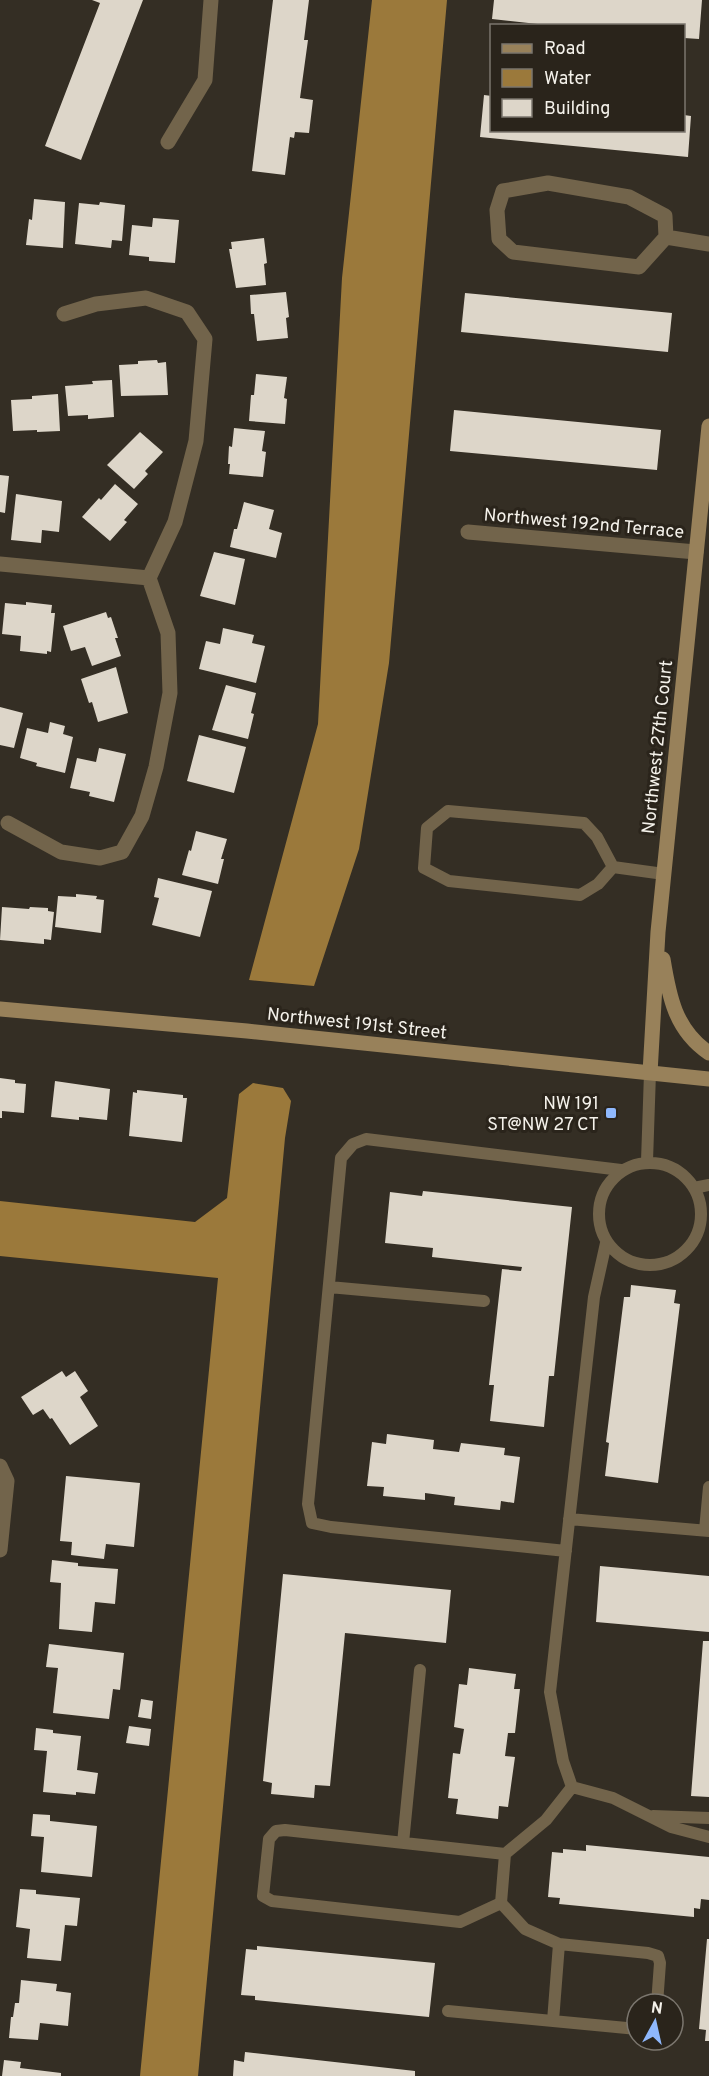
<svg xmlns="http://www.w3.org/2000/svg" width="709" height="2076" font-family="Overpass,sans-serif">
  <rect width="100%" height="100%" fill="#342e24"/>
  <path fill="#9b793b" d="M 372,0 L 447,0 L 389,663 L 359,849 L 314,986 L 249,980 L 318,724 L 342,278 Z
    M 253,1083 L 283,1088 L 291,1101 L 285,1138 L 198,2076 L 140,2076 L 218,1278 L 0,1256 L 0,1201 L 195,1222 L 227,1198 L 239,1094 Z"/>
  <path fill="#ddd6c9" d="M 92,0 L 143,0 L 81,160 L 45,146 L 100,3 Z
    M 273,0 L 309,0 L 304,40 L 308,40 L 300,98 L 313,100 L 309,133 L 295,132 L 294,138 L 290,137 L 285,175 L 252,171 Z
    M 494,0 L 702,0 L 699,39 L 684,38 L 684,26 L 556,26 L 492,19 Z
    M 484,95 L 492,96 L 492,130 L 684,130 L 684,115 L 691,116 L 688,157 L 480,137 Z
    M 34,199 L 65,202 L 63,248 L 26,245 L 29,219 L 32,220 Z
    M 100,202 L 125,205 L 122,241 L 112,240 L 111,248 L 75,244 L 79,203 L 99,205 Z
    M 153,218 L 179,220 L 175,263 L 149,261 L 149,257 L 129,255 L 132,225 L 152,227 Z
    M 264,238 L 267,263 L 264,264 L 266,285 L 236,288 L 229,249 L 232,249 L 231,242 Z
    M 286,292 L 289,317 L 286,318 L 288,338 L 257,341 L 254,314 L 251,314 L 250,295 Z
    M 465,293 L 672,313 L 668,352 L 461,332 Z
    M 157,360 L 158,363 L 166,362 L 168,395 L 121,396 L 119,365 L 138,364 L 138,361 Z
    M 256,374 L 287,377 L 284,398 L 287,399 L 285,424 L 249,421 L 251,395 L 254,395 Z
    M 112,380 L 114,417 L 88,419 L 88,415 L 68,416 L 65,386 L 93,384 L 92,381 Z
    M 58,394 L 60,431 L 37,432 L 37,430 L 13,431 L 11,400 L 32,399 L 32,396 Z
    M 454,410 L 661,430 L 657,470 L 450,451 Z
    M 234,428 L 265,431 L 262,451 L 266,452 L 263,477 L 229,474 L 230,464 L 228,464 L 229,446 L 232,447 Z
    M 140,432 L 163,452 L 145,471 L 148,474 L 134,489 L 107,465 Z
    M 0,475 L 9,476 L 5,513 L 0,512 Z
    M 115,484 L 138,504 L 124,520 L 127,522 L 110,541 L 82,517 L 99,498 L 101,500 Z
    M 16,494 L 62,501 L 59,532 L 42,530 L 41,543 L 11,540 Z
    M 244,502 L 274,510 L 269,529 L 282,533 L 276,558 L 230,547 L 234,529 L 237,529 Z
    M 214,552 L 245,559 L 235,605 L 200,596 Z
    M 26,602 L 52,605 L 51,613 L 55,613 L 51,652 L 47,651 L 47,654 L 20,651 L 21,636 L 2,634 L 5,603 L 26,605 Z
    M 106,612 L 108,618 L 111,617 L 118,638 L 115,638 L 121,656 L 92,666 L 85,647 L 71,651 L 63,626 Z
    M 223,628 L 254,635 L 252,643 L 265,646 L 256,683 L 199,669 L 206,641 L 220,644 Z
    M 116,667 L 128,713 L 98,722 L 92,702 L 89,703 L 81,679 Z
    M 226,685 L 256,693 L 251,713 L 254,714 L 248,739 L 212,730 Z
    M 0,707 L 23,713 L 14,748 L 0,745 Z
    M 50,722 L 65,726 L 63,734 L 73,737 L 65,773 L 36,766 L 37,763 L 20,758 L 27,728 L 48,733 Z
    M 199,735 L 246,747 L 234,793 L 187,781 Z
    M 99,748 L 126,754 L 114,802 L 89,796 L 90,792 L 70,788 L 77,758 L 96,762 Z
    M 196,831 L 227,839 L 221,859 L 224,859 L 218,884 L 182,875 L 189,850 L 191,851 Z
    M 158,878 L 212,891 L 200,937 L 152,925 L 159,898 L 154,897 Z
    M 76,894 L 97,896 L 96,899 L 104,900 L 101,933 L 55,927 L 58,896 L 76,897 Z
    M 2,907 L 29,909 L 30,907 L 48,908 L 48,911 L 54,912 L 51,940 L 44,939 L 44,944 L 0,940 Z
    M 0,1078 L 15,1080 L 15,1083 L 26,1084 L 24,1113 L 2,1111 L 2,1118 L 0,1118 Z
    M 55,1081 L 110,1089 L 107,1120 L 79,1117 L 79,1120 L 51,1117 Z
    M 137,1090 L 183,1095 L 183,1098 L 187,1098 L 182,1142 L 129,1136 L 133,1092 L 137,1093 Z
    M 423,1191 L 572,1207 L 554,1376 L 549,1376 L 544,1427 L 490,1421 L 494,1385 L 489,1385 L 502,1269 L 521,1271 L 522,1267 L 432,1257 L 433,1248 L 385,1243 L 390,1192 L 422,1196 Z
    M 631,1285 L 676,1290 L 674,1303 L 680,1304 L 658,1483 L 605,1476 L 609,1443 L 606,1442 L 624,1297 L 630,1297 Z
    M 62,1371 L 66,1377 L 75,1371 L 88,1391 L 80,1397 L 98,1426 L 70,1445 L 52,1418 L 50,1419 L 43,1409 L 33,1415 L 21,1397 Z
    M 387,1434 L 434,1440 L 433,1449 L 459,1452 L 461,1443 L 505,1448 L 504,1455 L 520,1457 L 514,1503 L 501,1501 L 500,1510 L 454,1505 L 455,1497 L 425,1493 L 425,1500 L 383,1496 L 384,1487 L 367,1486 L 372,1442 L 386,1444 Z
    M 66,1476 L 140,1483 L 134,1547 L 106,1544 L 104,1559 L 71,1555 L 72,1542 L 60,1541 Z
    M 52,1560 L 78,1563 L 78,1566 L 118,1569 L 115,1604 L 95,1602 L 92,1632 L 59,1629 L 61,1583 L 50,1582 Z
    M 600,1566 L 709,1576 L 709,1632 L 596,1622 Z
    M 283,1574 L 451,1590 L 446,1643 L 345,1633 L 330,1786 L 315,1785 L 314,1798 L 271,1794 L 272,1783 L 263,1781 Z
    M 703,1641 L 709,1641 L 709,1797 L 691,1796 Z
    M 49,1644 L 124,1653 L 120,1690 L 113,1689 L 109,1719 L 53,1713 L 58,1668 L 46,1667 Z
    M 469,1668 L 516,1674 L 514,1689 L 520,1689 L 515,1733 L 508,1733 L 505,1756 L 515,1757 L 508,1807 L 499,1806 L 498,1819 L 456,1814 L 458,1799 L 448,1798 L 453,1753 L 460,1754 L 464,1729 L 454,1727 L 459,1684 L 467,1685 Z
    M 141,1699 L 153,1701 L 151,1719 L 138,1717 Z
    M 129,1726 L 151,1729 L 149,1746 L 126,1743 Z
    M 36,1728 L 53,1730 L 53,1733 L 81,1736 L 77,1770 L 98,1773 L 95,1794 L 76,1792 L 76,1795 L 43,1792 L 47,1751 L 34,1750 Z
    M 33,1814 L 50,1815 L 50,1821 L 97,1826 L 92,1877 L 41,1872 L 44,1837 L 31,1836 Z
    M 586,1845 L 709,1857 L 709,1900 L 701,1899 L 700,1909 L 694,1908 L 694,1917 L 559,1904 L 560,1898 L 548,1897 L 552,1852 L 563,1853 L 563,1849 L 586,1851 Z
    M 20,1889 L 36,1890 L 36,1894 L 80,1898 L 77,1926 L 65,1925 L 61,1961 L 27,1958 L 30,1929 L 16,1927 Z
    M 707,1939 L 709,1939 L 709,2041 L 705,2041 L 706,2030 L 699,2029 Z
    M 257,1946 L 435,1963 L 429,2017 L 255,2000 L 255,1996 L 241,1995 L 246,1949 L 257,1950 Z
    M 21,1980 L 57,1984 L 56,1991 L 71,1993 L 68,2026 L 40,2023 L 38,2040 L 9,2038 L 11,2017 L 13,2017 L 15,2003 L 19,2003 Z
    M 245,2052 L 415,2071 L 415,2076 L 233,2076 L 234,2060 L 244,2062 Z
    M 4,2060 L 21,2062 L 20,2068 L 61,2073 L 61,2076 L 2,2076 Z"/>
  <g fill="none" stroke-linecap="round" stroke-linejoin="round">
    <path stroke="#72644b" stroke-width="12" d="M 448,811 L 584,823 L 597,837 L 613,867 L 598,884 L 580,895 L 449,881 L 424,868 L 427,828 Z
      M 613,867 L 664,874
      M 647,1161 L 650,1073
      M599 1214a51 51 0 1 1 102 0a51 51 0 1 1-102 0Z
      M 694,1188 L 709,1185
      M 329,1287 L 484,1301
      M 569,1519 L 709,1531
      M 705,1530 L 709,1487
      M 566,1551 L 331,1527 L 312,1523 L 308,1504 L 341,1158 L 353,1144 L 366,1139 L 621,1170
      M 572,1787 L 563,1761 L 550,1692 L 594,1297 L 606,1243
      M 572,1787 L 546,1820 L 505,1854 L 501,1903 L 525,1929 L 559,1944 L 648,1953 L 658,1956 L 660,1963 L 657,2004
      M 572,1787 L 613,1798 L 671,1827 L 709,1837
      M 653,1816 L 709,1818
      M 403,1843 L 420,1670
      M 501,1903 L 460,1922 L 272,1901 L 263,1896 L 269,1839 L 276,1831 L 285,1830 L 505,1854
      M 448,2011 L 637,2029
      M 553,2021 L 559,1944"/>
    <path stroke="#72644b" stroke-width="15" d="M 168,142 L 205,80 L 211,0
      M 548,183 L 629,197 L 665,216 L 666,237 L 639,267 L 513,252 L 499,239 L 497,210 L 503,191 Z
      M 666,237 L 709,244
      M 468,532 L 696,552
      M 0,564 L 149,578
      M 8,823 L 61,852 L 100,858 L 122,852 L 142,816 L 156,767 L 170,693 L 168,633 L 149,578 L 175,522 L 196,441 L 205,339 L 187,312 L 146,298 L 96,304 L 64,314
      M 0,1466 L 7,1481 L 0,1550"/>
    <path stroke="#98815a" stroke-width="15" d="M 663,959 C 669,996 675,1030 709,1053
      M 0,1009 L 247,1031 L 709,1079
      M 650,1073 L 658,932 L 709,426"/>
  </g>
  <rect fill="#8fb8fd" stroke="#2a241b" stroke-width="2" x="605" y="1107" width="12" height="12" rx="3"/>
  <g text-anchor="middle" stroke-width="6" stroke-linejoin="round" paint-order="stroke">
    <g font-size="18" fill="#f5f2eb" stroke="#2a241b">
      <text transform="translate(584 523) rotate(5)" y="6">Northwest 192nd Terrace</text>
      <text transform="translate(657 747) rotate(-84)" y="6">Northwest 27th Court</text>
      <text transform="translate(357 1023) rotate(6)" y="6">Northwest 191st Street</text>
    </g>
    <g font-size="18" fill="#f5f2eb" stroke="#2a241b" text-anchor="end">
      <text x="599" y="1109">NW 191<tspan x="599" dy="21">ST@NW 27 CT</tspan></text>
    </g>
  </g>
  <rect x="490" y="24" width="195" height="108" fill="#2a241b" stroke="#7b766e" stroke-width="1.5"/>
  <rect x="502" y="44" width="30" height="9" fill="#98815a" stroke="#7b766e" stroke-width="1.5"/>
  <text x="544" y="54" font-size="18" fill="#f5f2eb">Road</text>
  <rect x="502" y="69" width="30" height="18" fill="#9b793b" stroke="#7b766e" stroke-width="1.5"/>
  <text x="544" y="84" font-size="18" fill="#f5f2eb">Water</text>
  <rect x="502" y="99" width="30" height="18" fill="#ddd6c9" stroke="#7b766e" stroke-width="1.5"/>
  <text x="544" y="114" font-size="18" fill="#f5f2eb">Building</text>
  <g transform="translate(655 2022) rotate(8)"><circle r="28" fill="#2a241b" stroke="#7b766e" stroke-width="1.5"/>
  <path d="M0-4.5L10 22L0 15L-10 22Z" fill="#8fb8fd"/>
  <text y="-9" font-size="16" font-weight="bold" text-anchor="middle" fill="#f5f2eb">N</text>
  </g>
</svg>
